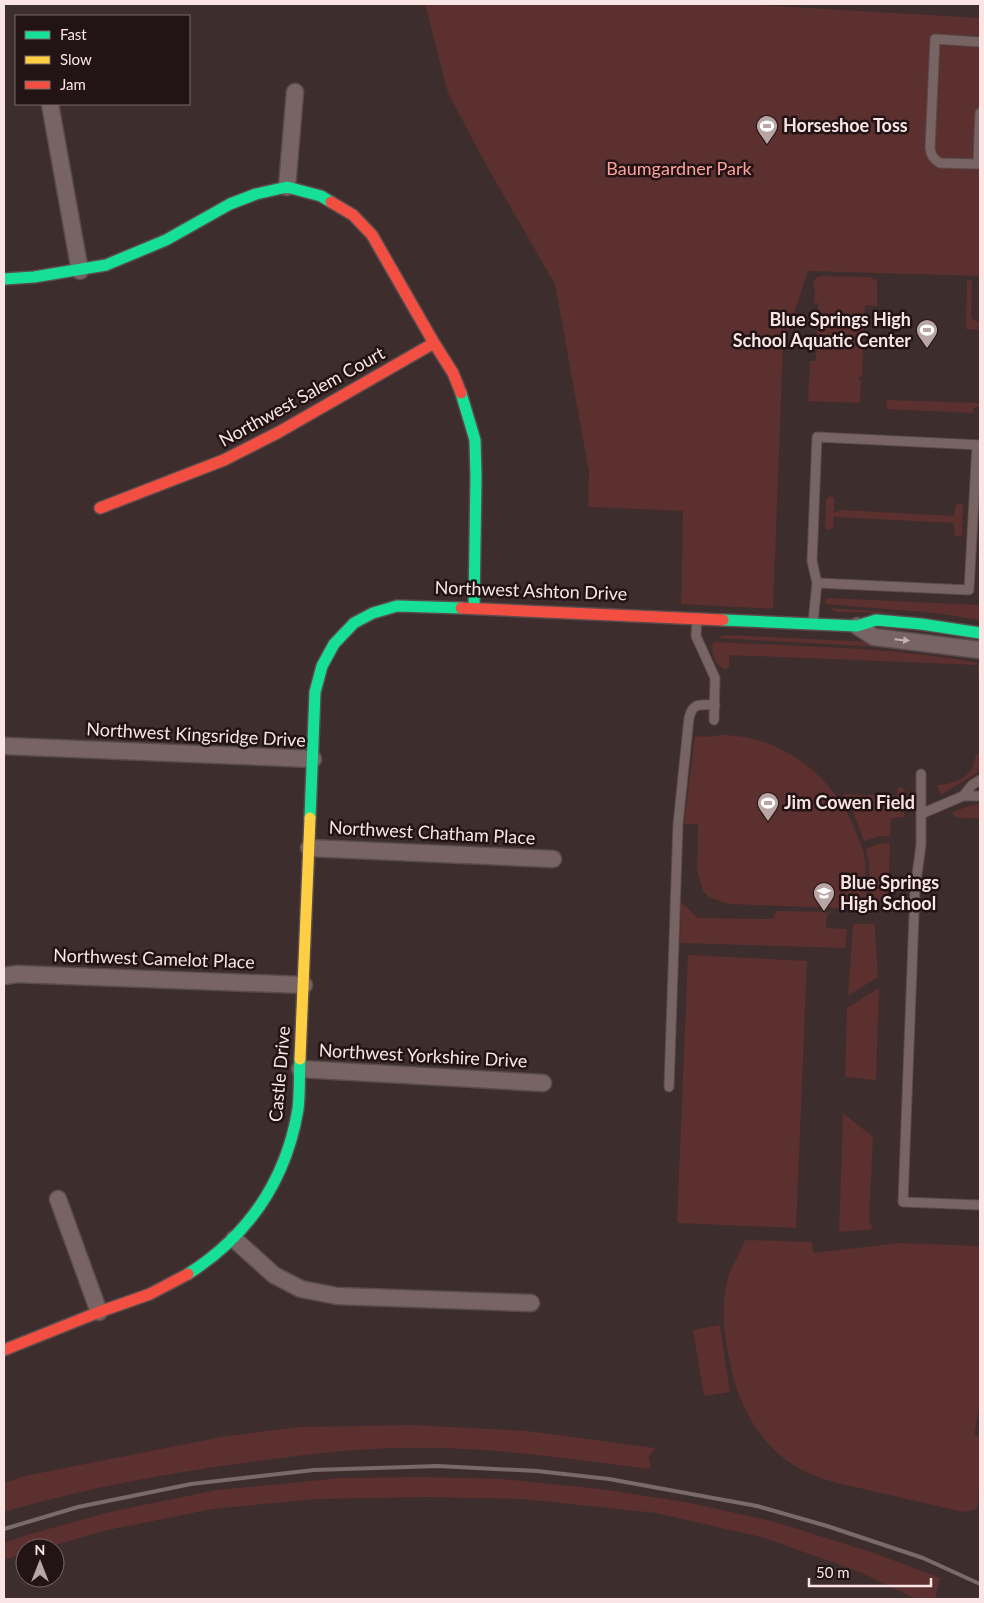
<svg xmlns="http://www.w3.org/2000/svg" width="984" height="1603" font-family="Lato,sans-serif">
  <rect width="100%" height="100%" fill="#3e2d2d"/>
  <path fill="#5b302f" d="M 425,4 L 741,4 L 980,18 L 980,276 L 808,271 L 783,346 L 773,609 L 681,604 L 683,511 L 588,507 L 589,472 L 555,284 L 489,170 L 448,93 Z
    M 822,276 L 870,277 L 877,281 L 877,306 L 865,305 L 862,375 L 858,379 L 861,381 L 860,403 L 808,401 L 810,361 L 816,361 L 818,303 L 814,303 L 815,291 L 813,283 L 817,277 Z
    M 970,280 L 972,281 L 971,317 L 973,320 L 980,322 L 980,330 L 966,329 L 967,281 Z
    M 887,400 L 979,403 L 979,407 L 973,408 L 973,413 L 886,409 Z
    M 830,496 L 834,498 L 834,513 L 841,510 L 954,516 L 956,505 L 961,503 L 963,505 L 962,534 L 960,537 L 955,536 L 954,523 L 834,517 L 833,528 L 828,530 L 825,527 L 826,499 Z
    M 828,598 L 980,605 L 980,620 L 935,613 L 826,604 L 825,600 Z
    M 829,608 L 901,613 L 836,612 Z
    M 727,635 L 873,642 L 882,643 L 882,647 L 717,638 Z
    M 713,642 C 802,647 892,647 980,663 L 980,679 L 978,677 L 978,665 L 729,655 L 729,667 L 725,669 C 715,666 710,652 713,642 Z
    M 720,735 C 782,735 834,776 856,832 C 859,841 865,852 865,862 C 866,873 866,887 867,899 L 840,899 L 839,908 L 729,904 L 709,897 L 703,891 L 697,870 L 698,824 L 684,824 L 695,736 L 705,737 Z
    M 977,754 L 980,754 L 980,771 L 941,795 L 937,785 C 949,785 964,780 972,769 C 975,764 974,758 977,754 Z
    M 898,787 L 902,788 L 905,790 L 904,817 L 891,818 L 890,836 L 880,836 L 864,841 L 854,814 L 843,794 L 897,796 Z
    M 980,804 L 980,819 L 956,817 L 951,813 L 968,806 Z
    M 890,843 L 888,900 L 874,900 L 874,896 L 870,896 L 869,861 L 866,849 L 878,844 Z
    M 681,902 L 698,918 L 771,919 L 774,917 L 776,911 L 842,912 L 827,913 L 826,928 L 847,929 L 845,948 L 680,943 Z
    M 874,913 L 878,977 L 848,996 L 853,924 L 874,924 Z
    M 688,955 L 807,961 L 796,1228 L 677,1223 Z
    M 879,988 L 876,1080 L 845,1077 L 847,1008 Z
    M 843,1113 L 873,1137 L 869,1221 L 873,1229 L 839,1232 Z
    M 745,1240 L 812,1242 L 813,1253 L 899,1243 L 980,1246 L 980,1403 L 974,1435 L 980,1436 L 980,1475 L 977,1509 L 964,1512 C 933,1505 902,1498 872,1491 C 852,1486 832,1483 813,1475 C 768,1457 741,1414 731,1368 C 725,1339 720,1311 727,1282 C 730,1267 740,1255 745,1240 Z
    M 720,1325 L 730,1392 L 704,1396 L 693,1330 Z
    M 412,1425 L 527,1431 L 655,1448 L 648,1458 L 651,1463 L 650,1469 C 569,1459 487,1446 405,1448 C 359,1448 312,1454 266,1460 C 178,1471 89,1487 4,1512 L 4,1483 L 25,1476 L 221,1437 L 300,1427 Z
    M 424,1477 L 502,1479 L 600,1489 L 691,1503 L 775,1522 L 874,1553 L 940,1578 L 935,1599 L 916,1599 L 860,1572 L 761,1537 L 656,1513 L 523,1499 L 426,1497 L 316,1499 L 213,1509 L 103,1531 L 46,1548 L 25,1548 L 25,1554 L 4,1560 L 4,1543 L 27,1535 L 109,1512 L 217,1490 L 341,1478 Z"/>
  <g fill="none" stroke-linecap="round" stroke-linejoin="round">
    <g stroke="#5a4c4c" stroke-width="11">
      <path id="lane" d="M 980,42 L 935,39 L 930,148 C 931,155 933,159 940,163 L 978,164 L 980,113
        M 817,583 L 969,590 L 977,445
        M 697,618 L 696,636 L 715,678 L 714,720
        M 813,622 L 817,583 L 812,561 L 817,437 L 980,445
        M 921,774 L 921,814
        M 963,796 L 972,785 L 980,780
        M 980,796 L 963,796 L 921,814 L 921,845 L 915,889 L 903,1202 L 980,1205
        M 669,1087 L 678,824 L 689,718 C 693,702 700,705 715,705"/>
    </g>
    <g stroke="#5a4c4c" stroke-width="19">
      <path id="street" d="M 50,104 L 80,271
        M 287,187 L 295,92
        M 857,626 L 874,637 L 980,650
        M 4,746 L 313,759
        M 309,848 L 553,859
        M 4,976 L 17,974 L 304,985
        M 300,1069 L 543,1083
        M 58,1199 L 99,1312
        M 234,1239 L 274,1275 L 301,1289 L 337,1296 L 531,1303"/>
    </g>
    <g stroke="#5a4c4c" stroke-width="14">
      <path id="fast" d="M 4,279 L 34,277 L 106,265 L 166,240 L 230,204 L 256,194 L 287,187 L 321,196 L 331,202
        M 461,393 L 475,440 L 476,477 L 474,608
        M 723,620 L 857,626 L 876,620 L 921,624 L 980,633
        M 310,818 L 315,692 L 322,666 L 334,644 L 354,623 L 373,613 L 397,606 L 461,608
        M 188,1274 C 249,1235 286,1181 298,1109 C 300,1093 299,1075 300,1059"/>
    </g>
    <g stroke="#5a4c4c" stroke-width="14">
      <path id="slow" d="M 300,1059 L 310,818"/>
    </g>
    <g stroke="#5a4c4c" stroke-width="14">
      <path id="jam" d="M 331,202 L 353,215 L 372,235 L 434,343 L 453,373 L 461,393
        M 100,508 L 224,460 L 279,432 L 434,343
        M 461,608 L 723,620
        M 4,1350 L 99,1312 L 150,1294 L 188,1274"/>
    </g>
    <use href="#lane" stroke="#796464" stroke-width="9"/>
    <use href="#street" stroke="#796464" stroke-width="16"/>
    <use href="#fast" stroke="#16e098" stroke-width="11"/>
    <use href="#slow" stroke="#ffcf43" stroke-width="11"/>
    <use href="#jam" stroke="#f24e42" stroke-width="11"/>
    <path stroke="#7a6a69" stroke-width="4" d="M 4,1529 L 78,1507 L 191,1484 L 314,1470 L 438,1466 L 537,1471 L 609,1479 L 757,1506 L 827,1526 L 923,1558 L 980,1584"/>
  </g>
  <defs><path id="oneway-solid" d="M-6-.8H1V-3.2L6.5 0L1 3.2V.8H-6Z" transform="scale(1.25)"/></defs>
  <use fill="#c6b1b1" href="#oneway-solid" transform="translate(902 640) rotate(6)"/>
  <defs>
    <g id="stadium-pin" transform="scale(1.125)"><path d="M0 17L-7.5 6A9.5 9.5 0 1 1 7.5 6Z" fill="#b8a5a4" stroke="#221414"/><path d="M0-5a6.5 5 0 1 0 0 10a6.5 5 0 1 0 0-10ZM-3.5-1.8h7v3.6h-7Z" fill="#fff"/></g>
    <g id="school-pin" transform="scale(1.125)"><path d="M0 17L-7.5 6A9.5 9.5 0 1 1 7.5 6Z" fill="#b8a5a4" stroke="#221414"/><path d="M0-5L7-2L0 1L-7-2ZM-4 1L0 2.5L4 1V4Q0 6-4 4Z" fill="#fff"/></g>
  </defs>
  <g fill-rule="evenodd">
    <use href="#stadium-pin" x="767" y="126"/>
    <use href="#stadium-pin" x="927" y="330"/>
    <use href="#stadium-pin" x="768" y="803"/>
    <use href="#school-pin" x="824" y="893"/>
  </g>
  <g text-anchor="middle" stroke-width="5" stroke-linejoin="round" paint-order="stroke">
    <g font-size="18" font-weight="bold" fill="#fae5e4" stroke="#221414" text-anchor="start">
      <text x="783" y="132">Horseshoe Toss</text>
      <text x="911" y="326" text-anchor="end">Blue Springs High<tspan x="911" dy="21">School Aquatic Center</tspan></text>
      <text x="784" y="809">Jim Cowen Field</text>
      <text x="840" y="889">Blue Springs<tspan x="840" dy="21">High School</tspan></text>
    </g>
    <g font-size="18" fill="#fea19c" stroke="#221414">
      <text x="679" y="175">Baumgardner Park</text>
    </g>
    <g font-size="18" fill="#fae5e4" stroke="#221414">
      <text transform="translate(302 397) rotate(-29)" y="6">Northwest Salem Court</text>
      <text transform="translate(531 591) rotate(2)" y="6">Northwest Ashton Drive</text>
      <text transform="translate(196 735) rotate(3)" y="6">Northwest Kingsridge Drive</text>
      <text transform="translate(432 833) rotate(3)" y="6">Northwest Chatham Place</text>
      <text transform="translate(154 959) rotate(2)" y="6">Northwest Camelot Place</text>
      <text transform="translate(423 1056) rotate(3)" y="6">Northwest Yorkshire Drive</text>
      <text transform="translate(280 1074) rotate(-85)" y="6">Castle Drive</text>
    </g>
  </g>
  <rect width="984" height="1603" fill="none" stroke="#fae5e4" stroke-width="10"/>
  <rect x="15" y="15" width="175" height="90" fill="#221414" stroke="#786867"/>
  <rect x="25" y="31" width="25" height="8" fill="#16e098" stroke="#786867"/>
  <text x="60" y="40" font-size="15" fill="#fae5e4">Fast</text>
  <rect x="25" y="56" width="25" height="8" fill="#ffcf43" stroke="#786867"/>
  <text x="60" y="65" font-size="15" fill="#fae5e4">Slow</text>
  <rect x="25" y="81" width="25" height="8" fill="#f24e42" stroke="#786867"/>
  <text x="60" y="90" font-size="15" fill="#fae5e4">Jam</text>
  <g transform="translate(40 1563)"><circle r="24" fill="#221414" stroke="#786867"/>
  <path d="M0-4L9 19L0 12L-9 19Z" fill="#b8a5a4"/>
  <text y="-8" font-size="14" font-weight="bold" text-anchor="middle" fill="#fae5e4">N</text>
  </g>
  <path d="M809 1578v8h122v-8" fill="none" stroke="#fae5e4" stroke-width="2.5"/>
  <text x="816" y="1578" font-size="15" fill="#fae5e4" stroke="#221414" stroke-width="4" paint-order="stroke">50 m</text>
</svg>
